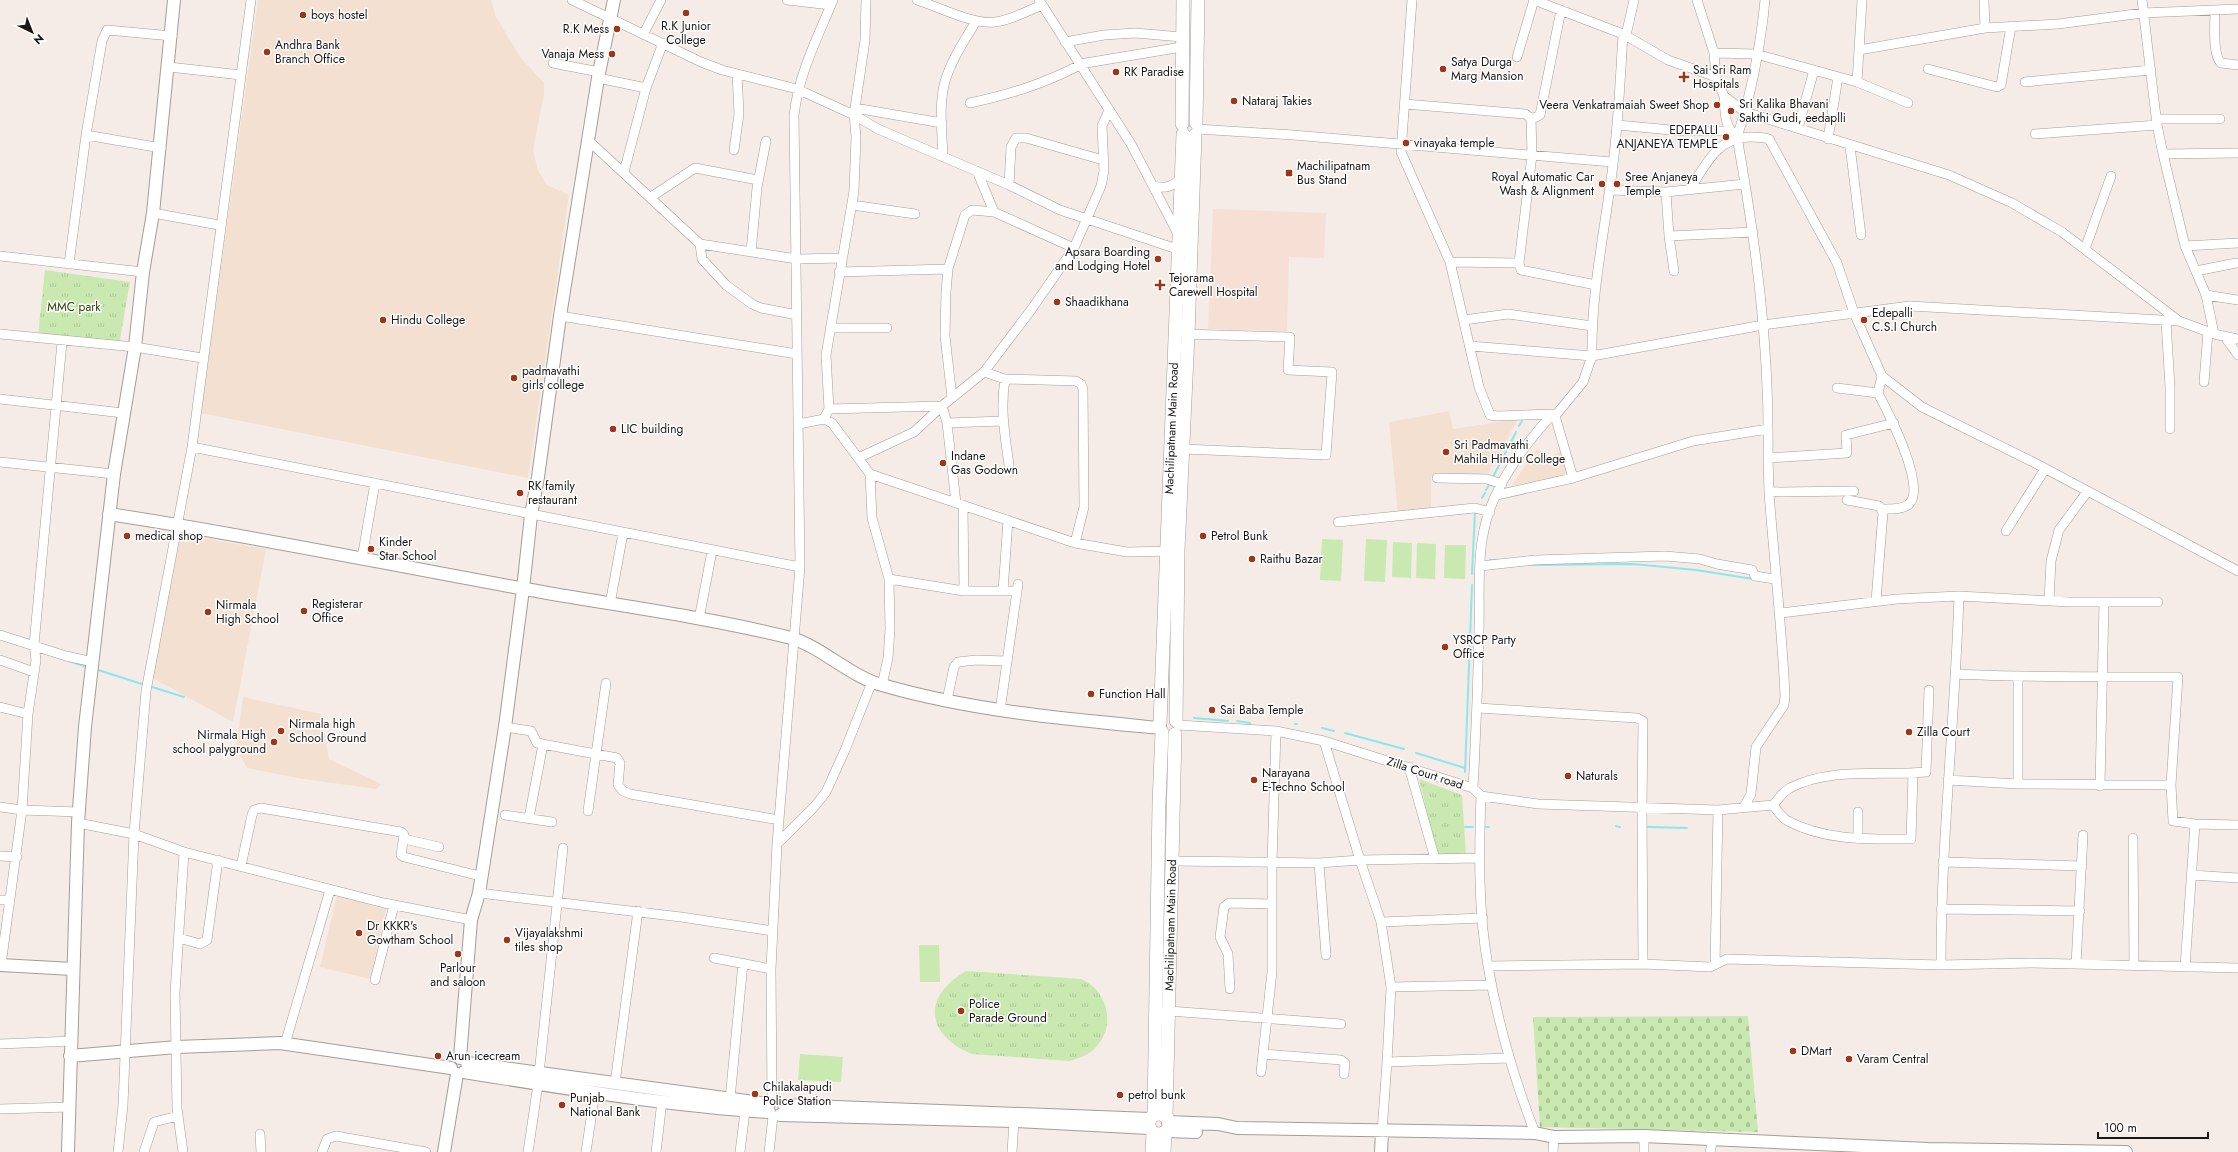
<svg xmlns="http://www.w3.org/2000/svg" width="2238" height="1152" font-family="Jost,sans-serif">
  <defs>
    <pattern id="cemetery-stones" width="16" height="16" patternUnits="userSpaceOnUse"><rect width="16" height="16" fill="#c9e9b1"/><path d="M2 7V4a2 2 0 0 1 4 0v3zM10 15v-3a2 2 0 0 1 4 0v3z" fill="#acc797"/></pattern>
    <pattern id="park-tufts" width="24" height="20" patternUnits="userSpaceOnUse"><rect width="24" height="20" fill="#c9e9b1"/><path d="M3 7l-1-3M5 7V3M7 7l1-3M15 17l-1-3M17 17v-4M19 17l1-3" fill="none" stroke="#acc797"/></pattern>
  </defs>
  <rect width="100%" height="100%" fill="#f5ece7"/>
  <path fill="#f6dfd4" d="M 1213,209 L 1326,213 L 1324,258 L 1289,257 L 1287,331 L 1208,329 Z"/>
  <path fill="#f3e0d0" d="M 258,0 L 491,0 L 496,17 L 521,58 L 544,83 L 544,94 L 533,150 L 538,171 L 547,185 L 569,195 L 528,478 L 201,413 Z
    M 1449,411 L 1453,429 L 1518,419 L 1487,476 L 1431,476 L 1431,510 L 1398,514 L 1389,422 Z
    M 1537,449 L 1551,457 L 1562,450 L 1567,476 L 1511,486 Z
    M 177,534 L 266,549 L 233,722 L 149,676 Z
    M 243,697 L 321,714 L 329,759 L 381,784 L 377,789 L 303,779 L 247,768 L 236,749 Z
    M 337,895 L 386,909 L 370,979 L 320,967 Z"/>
  <path fill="#c9e9b1" d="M 1322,539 L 1343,540 L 1341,581 L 1320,580 Z
    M 1366,539 L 1387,540 L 1385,582 L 1364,581 Z
    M 1393,542 L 1412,543 L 1411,578 L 1392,577 Z
    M 1417,543 L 1436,544 L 1435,579 L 1416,578 Z
    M 1445,545 L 1466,545 L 1465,579 L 1444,578 Z
    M 919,945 L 939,945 L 940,982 L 920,982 Z
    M 800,1054 L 843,1057 L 841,1082 L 798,1080 Z"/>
  <path fill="url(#cemetery-stones)" d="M 1748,1016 L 1758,1132 L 1540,1127 L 1533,1017 Z"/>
  <path fill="url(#park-tufts)" d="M 45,270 L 130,282 L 119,345 L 38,335 Z
    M 1419,779 L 1462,795 L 1466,855 L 1437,854 Z
    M 966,971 L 1081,979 C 1110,991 1117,1030 1092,1051 C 1085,1056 1077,1059 1069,1061 L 972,1054 C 926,1035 921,997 966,971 Z"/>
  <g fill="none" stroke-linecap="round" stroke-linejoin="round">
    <path stroke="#8de6eb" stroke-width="2" d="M 1519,426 L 1522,421
      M 1493,477 L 1516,432
      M 1489,484 L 1496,487
      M 1486,490 L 1489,485
      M 1482,498 L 1485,493
      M 1490,560 L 1496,560
      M 1532,565 L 1633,564 L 1696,570 L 1753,579
      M 1472,574 L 1475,512
      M 69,661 L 87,667
      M 95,669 L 145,685
      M 149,686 L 184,697
      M 1194,718 L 1228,721
      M 1237,721 L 1250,723
      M 1295,724 L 1297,724
      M 1322,728 L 1334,731
      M 1345,733 L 1404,749
      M 1416,753 L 1465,768
      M 1465,772 L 1472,585
      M 1616,826 L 1620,827
      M 1465,827 L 1473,827
      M 1486,827 L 1489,827
      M 1648,827 L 1687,828"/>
    <g stroke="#a49d97" stroke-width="10">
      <path id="street" d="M 572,0 L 701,62 L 722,70 L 797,89 L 854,115 L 878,129 L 1009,185 L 1060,210 L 1183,251
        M 787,0 L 831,5
        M 917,0 C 939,7 973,25 995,22 C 1012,20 1027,11 1042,5
        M 1039,0 L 1131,144 L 1179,236
        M 1534,0 L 1623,34 L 1668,60 L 1716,77 L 1724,96 L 1745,112 L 1949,175 L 2012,203 L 2062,232 L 2179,321 L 2214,334 L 2238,339
        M 1697,0 L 1714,53 L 1716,77
        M 1862,0 L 1859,50 L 1985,28 L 2058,24 L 2143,13 L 2238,9
        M 1984,0 L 1985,28
        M 2215,10 C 2215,23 2212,54 2221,63 L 2238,65
        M 644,33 L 661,0
        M 1626,35 L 1634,0
        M 1065,42 L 1104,35 L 1135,33 L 1182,37
        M 1714,53 L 1756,54 L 1857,82 L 1908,103
        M 1517,57 L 1534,0
        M 553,63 L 599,72
        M 1080,64 L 1182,47
        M 169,67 L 241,75
        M 1928,69 L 1997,87 L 2001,85 L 2011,26
        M 598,78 L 646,88
        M 1857,82 L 1859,50
        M 2025,82 L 2151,70
        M 1724,96 C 1725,112 1724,127 1737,137 C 1756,243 1770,350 1768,458
        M 970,103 C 1011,94 1043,84 1080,65
        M 1405,104 L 1525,114 L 1531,118 L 1532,155 L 1519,263 L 1450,262 L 1401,152 L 1412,0
        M 855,108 L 942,123
        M 1532,119 L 1540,115 L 1561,10
        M 2157,119 L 2220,119
        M 1617,125 L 1682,131 L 1730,131
        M 2157,125 L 2163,154
        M 1798,128 L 1814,70
        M 1197,129 L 1293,135 L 1612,162
        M 2035,134 L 2157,125 L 2142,0
        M 86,135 L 102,41 L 107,30 L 172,36
        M 1737,137 C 1751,96 1761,43 1765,0
        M 1828,139 L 1838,77
        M 589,141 L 700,244 L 797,259 L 842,258
        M 1850,146 L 1861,235
        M 734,150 L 739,114 L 737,74
        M 943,156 C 942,128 937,97 949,70 C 956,52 967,37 976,21
        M 624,172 L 646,88 L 663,43
        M 1009,185 L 1011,147 L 1016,138 L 1026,138 L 1103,160
        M 1153,186 C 1166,189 1172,187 1182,177
        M 1690,189 C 1706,164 1718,137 1750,137 C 1757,137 1763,137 1769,139 L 1837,263 L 1854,313 L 1882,376 L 1922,407 L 2033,462 L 2238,571
        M 1609,190 L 1666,192 L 1745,184
        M 1666,192 L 1669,236
        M 651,197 L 695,168 L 758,180
        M 852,205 L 915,214
        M 994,212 L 1074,248
        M 153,213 L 219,225
        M 700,244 L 702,259 L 726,285 L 752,304 L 761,308 L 797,315
        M 2185,246 L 2163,154 L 2238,153
        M 2085,249 L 2111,176
        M 751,252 L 757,188 L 766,141
        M 0,256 L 143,272
        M 1450,262 L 1479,387 L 1490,415 L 1497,416 L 1553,414
        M 1519,263 L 1521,270 L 1596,285
        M 69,264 L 86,135 L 161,148
        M 1674,271 L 1669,236 L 1753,232
        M 2196,271 L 2236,263
        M 839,272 L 948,269
        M 2206,295 L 2238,300
        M 560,316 L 797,354
        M 1464,320 L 1508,314 L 1592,326
        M 2166,321 L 2170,387 L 2170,429
        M 830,328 L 887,328
        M 0,334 L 135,347 L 202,358
        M 1183,334 L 1290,337 L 1288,370 L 1332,372 L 1326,455 L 1183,449
        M 2214,334 L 2206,295 L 2185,246 L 2238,243
        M 2225,337 L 2238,355
        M 1470,346 L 1592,356 C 1591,297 1603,239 1611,180 C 1618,132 1620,83 1623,34
        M 984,372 L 1005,379 L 1076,381 L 1081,384 L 1083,389 L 1084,507 L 1075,543
        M 1005,379 C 1000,409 1005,436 1009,465
        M 2204,382 L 2208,332
        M 1837,388 L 1878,393 L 1882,376
        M 1878,393 C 1888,412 1927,487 1909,504 C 1902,510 1890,509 1882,509
        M 952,398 L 945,336 L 946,292 L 948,269 L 965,215 L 972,210 L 994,212 L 977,171
        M 0,399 L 123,413
        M 829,409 L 942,406 L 984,372 L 1031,310 L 1074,248 L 1101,186 L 1104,171 L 1102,126 L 1109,110
        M 1555,416 L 1573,478
        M 824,419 L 829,409 L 826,355 L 854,191 L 856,136 L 854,115 L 865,40 L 866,0
        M 947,423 L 1003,421
        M 799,424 L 824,419 L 832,423 L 870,474 L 1075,543 L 1127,552 L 1173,551
        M 192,447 L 800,567
        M 858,458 L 914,432 L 942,406 L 947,423 L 956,503
        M 0,462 L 114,474
        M 870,474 L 872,518 L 889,579 L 890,629 L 888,658 L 882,685
        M 1437,478 L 1487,479 L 1502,484
        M 1854,491 L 1769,492 L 1768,458 L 1847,453 L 1846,435 L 1894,423
        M 1497,495 L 1573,478 L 1693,441 L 1768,429
        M 1847,500 L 1879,506 L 1883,512 L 1876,601
        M 963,505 L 964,591
        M 1338,522 L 1475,508 L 1490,512
        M 2006,531 L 2045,469
        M 362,558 L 375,483
        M 1480,566 L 1535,560 L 1665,556 L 1700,559 L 1717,564 L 1752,570 L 1755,576 L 1775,579
        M 889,579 L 964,591 L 1017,591
        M 1003,591 L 1008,520
        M 2049,601 L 2051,561 L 2059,530 L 2087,492
        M 610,604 L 623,533
        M 1781,613 L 1897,599 L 1959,596 L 2070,602 L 2158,602
        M 699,619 L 712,551
        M 0,635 L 66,656 L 93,662
        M 0,660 L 34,672
        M 2018,677 L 2018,784
        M 947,700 L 954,667 L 958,662 L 976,660 L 1006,661
        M 0,707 L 28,714
        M 1478,708 L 1637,718 L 1643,721 L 1642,808 L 1643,964
        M 1000,711 L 1018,584
        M 1178,725 L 1276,731 L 1324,741 L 1473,788 L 1481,796 L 1538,804 L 1718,810 L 1773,805 C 1777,810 1782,818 1788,821 C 1825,841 1870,839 1911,839 L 1913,773
        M 505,727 L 531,731 L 537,743 L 617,758 L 620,763 L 618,785 L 623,791 L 630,794 L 779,820
        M 1324,741 L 1360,860 L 1381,922 L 1391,987 L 1387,1062 L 1509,1058
        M 1409,767 L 1435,859
        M 1948,780 L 2018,784 L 2171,785 L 2178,677 C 2104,676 2030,678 1956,674
        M 2171,785 L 2173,821 L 2195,824 L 2185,967
        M 2100,786 L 2104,602
        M 1473,788 C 1476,735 1478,683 1479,630 C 1480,598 1477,562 1484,530 C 1492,489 1524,444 1553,414 L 1555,416 L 1583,382 L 1592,356 L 1763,325 L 1910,306 L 2179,321
        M 1481,796 C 1479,852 1478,911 1488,966 C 1498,1023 1514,1079 1535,1133
        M 1773,805 C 1778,800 1783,791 1790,788 C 1830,767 1882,776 1926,772 L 1929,690
        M 0,807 L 22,810 L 79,812
        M 1744,807 L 1751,794 L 1756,747 L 1784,705 L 1785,696 C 1782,628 1774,560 1769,492
        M 588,811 L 606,683
        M 505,815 L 552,822
        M 529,818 L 543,744
        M 78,823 L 134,834 L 184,852 L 384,903 L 471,920
        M 2195,824 L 2238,825
        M 2133,838 L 2134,965
        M 404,839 L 439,847
        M 1858,839 L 1858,812
        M 777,844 L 814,807 L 826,792 L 845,750 L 872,682
        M 0,856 L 17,857
        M 1172,861 L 1319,863 L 1360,860 L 1479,858
        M 1943,862 L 2082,866
        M 1319,863 L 1326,955
        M 241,866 L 252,815 L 254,810 L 261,808 L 401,832 L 404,835 L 401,855 L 404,857 L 480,876
        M 2192,875 L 2238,878
        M 479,893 L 681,917 L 773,931
        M 0,900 L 10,900
        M 1941,909 L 2080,911
        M 1381,922 L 1483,918
        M 179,938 L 200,944 L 207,940 L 218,860
        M 714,958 L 771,969
        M 2076,964 L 2083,835
        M 1,965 L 22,810 L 28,714 L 36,660 L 34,645 L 62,342
        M 1715,965 L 1718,810
        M 1941,965 C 1941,841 1955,719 1959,596
        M 1488,966 L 1643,964 L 1710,967 L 1727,959 L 1941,965 L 2032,963 L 2238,968
        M 375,980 L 394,905
        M 1391,987 L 1492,985
        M 1230,989 L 1228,954 L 1220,937 L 1224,907 L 1229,903 L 1272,904
        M 1169,1011 L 1341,1024
        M 0,1044 L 72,1041
        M 285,1044 L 330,890
        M 1263,1054 L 1341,1060 L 1345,1063 L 1344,1074
        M 1261,1072 L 1272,972 L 1272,863 L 1276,731
        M 539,1074 L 563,848
        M 615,1083 L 638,911
        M 730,1099 L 743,963
        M 772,1101 L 771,969 L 777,844 L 800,567 L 794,115 C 799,73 817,39 833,0
        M 0,1109 L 70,1107
        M 1382,1132 L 1387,1062
        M 260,1134 L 261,1152
        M 1644,1136 L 1644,1152
        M 118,1152 L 123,1105 L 134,834 L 146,691 L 192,447 L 251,0
        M 144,1152 L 154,1122 L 178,1116
        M 183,1152 L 177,1108 L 175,993 L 184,852
        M 322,1152 L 327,1139 L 336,1136 L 426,1152
        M 528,1152 L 538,1084
        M 586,1152 L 595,1092
        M 656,1152 L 662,1101
        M 740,1152 L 745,1111
        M 769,1152 L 773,1116
        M 1012,1152 L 1014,1121
        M 1553,1152 L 1554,1137
        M 1710,1152 L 1713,1139"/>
    </g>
    <g stroke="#a49d97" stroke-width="14">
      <path id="secondary" d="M 109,514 C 248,535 386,564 525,589 C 613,605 703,616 791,638 C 820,646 851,677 882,685 C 972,711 1066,719 1160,728
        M 0,965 L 73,969
        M 70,1056 L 177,1047 L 280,1043 L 451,1068
        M 460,1058 L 471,920 L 479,893 L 505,727 L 523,589 L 531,515 L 538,477 L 560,316 L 598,78 L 614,0
        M 467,1063 L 769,1104
        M 464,1072 C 565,1088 667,1106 769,1112
        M 784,1105 L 1150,1119
        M 780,1115 L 1014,1121 L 1149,1128
        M 1168,1122 L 1218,1124 L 1237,1128 L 1535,1133 L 1554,1137 L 1644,1136 L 1928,1149 L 2126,1152
        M 1166,1131 L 1196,1132
        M 68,1152 L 78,823 L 85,727 L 114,474 L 135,347 L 143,272 L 153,213 L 174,0
        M 444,1152 L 457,1074
        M 1381,1152 L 1382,1132"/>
    </g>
    <g stroke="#a49d97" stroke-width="14">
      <g id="primary">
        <path d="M 1196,123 L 1198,0"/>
        <path d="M 1182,124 L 1183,0"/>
        <path d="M 1176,721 L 1178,551 L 1188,335 L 1195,135"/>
        <path id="s1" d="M 1160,723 L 1183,134"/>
        <circle cx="1159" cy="1124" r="10"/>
        <path d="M 1154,1115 L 1159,804 L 1162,732"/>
        <path id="s2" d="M 1166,1117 L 1175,734"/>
        <path d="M 1152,1152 L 1153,1133"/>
        <path d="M 1164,1152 L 1165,1132"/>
      </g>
    </g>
    <use href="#street" stroke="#fff" stroke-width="9"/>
    <use href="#secondary" stroke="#fff" stroke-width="12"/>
    <use href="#primary" stroke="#fff" stroke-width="13"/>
  </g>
  <g fill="#9d3617" stroke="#fff" stroke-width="1.5">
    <circle cx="686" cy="13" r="4"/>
    <circle cx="303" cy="15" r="4"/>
    <circle cx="617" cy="29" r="4"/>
    <circle cx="267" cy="52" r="4"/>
    <circle cx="612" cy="54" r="4"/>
    <circle cx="1443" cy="69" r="4"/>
    <circle cx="1116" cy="72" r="4"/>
    <path d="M1682 71h4v4h4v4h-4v4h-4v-4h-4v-4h4z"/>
    <circle cx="1234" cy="101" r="4"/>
    <circle cx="1717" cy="105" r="4"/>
    <circle cx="1731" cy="111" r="4"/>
    <circle cx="1726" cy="137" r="4"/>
    <circle cx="1406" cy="143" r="4"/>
    <rect x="1285" y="169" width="8" height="8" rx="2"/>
    <circle cx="1602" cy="184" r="4"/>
    <circle cx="1617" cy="184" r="4"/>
    <circle cx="1158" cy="259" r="4"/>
    <path d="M1158 279h4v4h4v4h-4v4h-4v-4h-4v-4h4z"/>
    <circle cx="1057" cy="302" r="4"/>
    <circle cx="383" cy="320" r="4"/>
    <circle cx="1864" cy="320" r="4"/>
    <circle cx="514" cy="378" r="4"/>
    <circle cx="613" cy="429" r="4"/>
    <circle cx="1446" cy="452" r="4"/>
    <circle cx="943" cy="463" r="4"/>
    <circle cx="520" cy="493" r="4"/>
    <circle cx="127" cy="536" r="4"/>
    <circle cx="1203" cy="536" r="4"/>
    <circle cx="371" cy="549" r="4"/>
    <circle cx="1252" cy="559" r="4"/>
    <circle cx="304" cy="611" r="4"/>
    <circle cx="208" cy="612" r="4"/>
    <circle cx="1445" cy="647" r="4"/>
    <circle cx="1091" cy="694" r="4"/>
    <circle cx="1212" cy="710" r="4"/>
    <circle cx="281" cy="731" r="4"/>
    <circle cx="1909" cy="732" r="4"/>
    <circle cx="274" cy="742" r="4"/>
    <circle cx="1568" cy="776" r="4"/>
    <circle cx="1254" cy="780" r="4"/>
    <circle cx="359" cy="933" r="4"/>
    <circle cx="507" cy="940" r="4"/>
    <circle cx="458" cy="954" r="4"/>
    <circle cx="961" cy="1011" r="4"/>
    <circle cx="1793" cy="1051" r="4"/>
    <circle cx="438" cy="1056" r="4"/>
    <circle cx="1849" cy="1059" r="4"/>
    <circle cx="755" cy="1094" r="4"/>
    <circle cx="1120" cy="1095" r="4"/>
    <circle cx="562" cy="1105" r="4"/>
  </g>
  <g text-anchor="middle" stroke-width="3" stroke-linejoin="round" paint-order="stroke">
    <g font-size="12" fill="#181513" stroke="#fff" text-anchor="start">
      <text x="311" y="19">boys hostel</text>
      <text x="686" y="30" text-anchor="middle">R.K Junior<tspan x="686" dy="14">College</tspan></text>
      <text x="609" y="33" text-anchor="end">R.K Mess</text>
      <text x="275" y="49">Andhra Bank<tspan x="275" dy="14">Branch Office</tspan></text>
      <text x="604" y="58" text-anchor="end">Vanaja Mess</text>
      <text x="1451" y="66">Satya Durga<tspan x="1451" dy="14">Marg Mansion</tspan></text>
      <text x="1693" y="74">Sai Sri Ram<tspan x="1693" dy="14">Hospitals</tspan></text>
      <text x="1124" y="76">RK Paradise</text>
      <text x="1242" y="105">Nataraj Takies</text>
      <text x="1739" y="108">Sri Kalika Bhavani<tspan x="1739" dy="14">Sakthi Gudi, eedaplli</tspan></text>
      <text x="1709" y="109" text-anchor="end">Veera Venkatramaiah Sweet Shop</text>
      <text x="1718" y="134" text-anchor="end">EDEPALLI<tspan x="1718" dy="14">ANJANEYA TEMPLE</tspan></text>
      <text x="1414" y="147">vinayaka temple</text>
      <text x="1297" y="170">Machilipatnam<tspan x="1297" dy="14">Bus Stand</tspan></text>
      <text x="1594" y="181" text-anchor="end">Royal Automatic Car<tspan x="1594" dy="14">Wash &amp; Alignment</tspan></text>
      <text x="1625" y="181">Sree Anjaneya<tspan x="1625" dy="14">Temple</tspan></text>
      <text x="1150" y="256" text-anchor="end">Apsara Boarding<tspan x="1150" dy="14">and Lodging Hotel</tspan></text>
      <text x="1169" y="282">Tejorama<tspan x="1169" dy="14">Carewell Hospital</tspan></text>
      <text x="1065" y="306">Shaadikhana</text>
      <text x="1872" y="317">Edepalli<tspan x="1872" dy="14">C.S.I Church</tspan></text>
      <text x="391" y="324">Hindu College</text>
      <text x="522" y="375">padmavathi<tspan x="522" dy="14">girls college</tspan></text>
      <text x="621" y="433">LIC building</text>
      <text x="1454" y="449">Sri Padmavathi<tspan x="1454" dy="14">Mahila Hindu College</tspan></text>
      <text x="951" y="460">Indane<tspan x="951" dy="14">Gas Godown</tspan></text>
      <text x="528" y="490">RK family<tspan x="528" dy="14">restaurant</tspan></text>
      <text x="135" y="540">medical shop</text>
      <text x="1211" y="540">Petrol Bunk</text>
      <text x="379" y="546">Kinder<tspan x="379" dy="14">Star School</tspan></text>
      <text x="1260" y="563">Raithu Bazar</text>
      <text x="312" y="608">Registerar<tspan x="312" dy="14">Office</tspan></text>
      <text x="216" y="609">Nirmala<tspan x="216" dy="14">High School</tspan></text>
      <text x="1453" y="644">YSRCP Party<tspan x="1453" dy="14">Office</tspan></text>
      <text x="1099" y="698">Function Hall</text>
      <text x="1220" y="714">Sai Baba Temple</text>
      <text x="289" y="728">Nirmala high<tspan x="289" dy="14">School Ground</tspan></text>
      <text x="1917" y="736">Zilla Court</text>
      <text x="266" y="739" text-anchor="end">Nirmala High<tspan x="266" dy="14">school palyground</tspan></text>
      <text x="1262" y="777">Narayana<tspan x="1262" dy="14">E-Techno School</tspan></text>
      <text x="1576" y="780">Naturals</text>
      <text x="367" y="930">Dr KKKR's<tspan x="367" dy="14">Gowtham School</tspan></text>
      <text x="515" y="937">Vijayalakshmi<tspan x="515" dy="14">tiles shop</tspan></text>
      <text x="458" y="972" text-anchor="middle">Parlour<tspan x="458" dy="14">and saloon</tspan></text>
      <text x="969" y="1008">Police<tspan x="969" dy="14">Parade Ground</tspan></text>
      <text x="1801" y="1055">DMart</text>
      <text x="446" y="1060">Arun icecream</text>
      <text x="1857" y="1063">Varam Central</text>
      <text x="763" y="1091">Chilakalapudi<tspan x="763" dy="14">Police Station</tspan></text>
      <text x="1128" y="1099">petrol bunk</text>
      <text x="570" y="1102">Punjab<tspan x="570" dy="14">National Bank</tspan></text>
    </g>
    <g font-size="12" fill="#234001" stroke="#fff">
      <text x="74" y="311">MMC park</text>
    </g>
    <g font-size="12" fill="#181513" stroke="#fff">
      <text dy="4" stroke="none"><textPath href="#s1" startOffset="295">Machilipatnam Main Road</textPath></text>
      <text transform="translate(1425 773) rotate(18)" y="4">Zilla Court road</text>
      <text dy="4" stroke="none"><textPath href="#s2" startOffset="192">Machilipatnam Main Road</textPath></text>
    </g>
  </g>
  <g transform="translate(32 32) rotate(137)" stroke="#ffffff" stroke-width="3" paint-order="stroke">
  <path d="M0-3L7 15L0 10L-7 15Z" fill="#181513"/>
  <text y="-6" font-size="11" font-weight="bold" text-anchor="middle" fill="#181513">N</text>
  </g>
  <path d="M2098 1132v6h110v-6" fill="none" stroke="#181513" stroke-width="2"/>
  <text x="2104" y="1132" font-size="12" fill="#181513" stroke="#ffffff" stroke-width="3" paint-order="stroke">100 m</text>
</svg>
